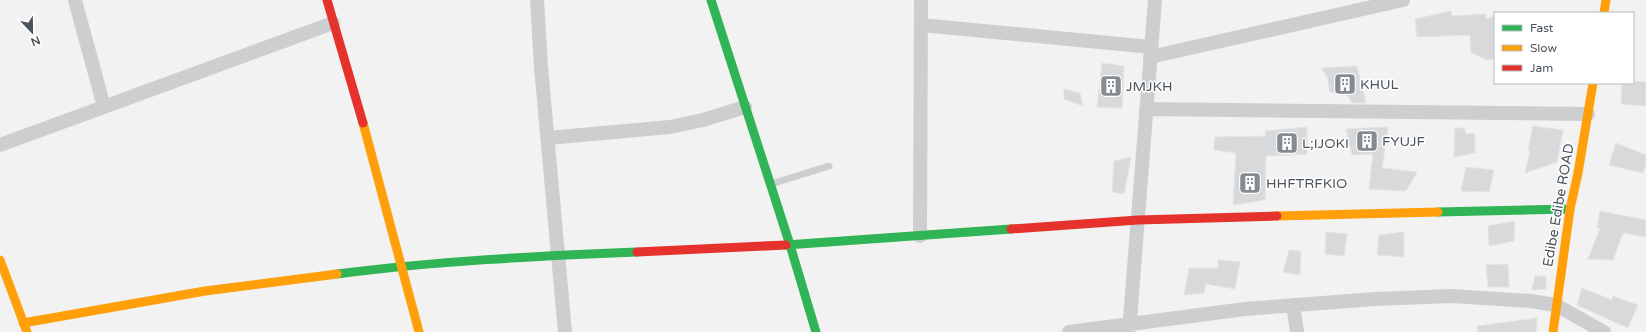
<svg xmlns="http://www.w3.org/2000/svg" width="1646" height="332" font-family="'Varela Round',sans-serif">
  <rect width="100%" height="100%" fill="#f2f2f2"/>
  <path fill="#d8d9db" stroke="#e4e4e5" d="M 1451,11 L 1452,16 L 1486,14 L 1486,19 L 1495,16 L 1495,59 L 1487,60 L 1471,52 L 1470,35 L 1417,37 L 1415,19 Z
    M 1102,63 L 1124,66 L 1122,108 L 1097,107 Z
    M 1357,66 L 1366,103 L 1352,103 L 1348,96 L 1330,92 L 1327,76 L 1321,68 Z
    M 1633,81 L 1646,82 L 1646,106 L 1621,104 L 1622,83 L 1633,83 Z
    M 1064,89 L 1080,93 L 1083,106 L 1064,99 Z
    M 1533,126 L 1563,130 L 1557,162 L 1525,173 L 1530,151 L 1528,151 Z
    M 1307,127 L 1307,154 L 1266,156 L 1265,200 L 1233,205 L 1236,153 L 1214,150 L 1215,137 L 1266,136 L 1265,131 Z
    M 1388,127 L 1382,168 L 1417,172 L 1406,191 L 1369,189 L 1373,154 L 1352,155 L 1346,129 Z
    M 1455,128 L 1464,128 L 1466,134 L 1475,133 L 1475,153 L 1454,157 Z
    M 1616,143 L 1646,155 L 1646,165 L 1643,173 L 1609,165 Z
    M 1131,157 L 1124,194 L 1112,192 L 1114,161 Z
    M 1466,167 L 1494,170 L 1489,192 L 1461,191 Z
    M 1600,211 L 1646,220 L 1646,237 L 1623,233 L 1613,260 L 1588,259 L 1600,228 L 1597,228 Z
    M 1515,221 L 1514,241 L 1489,246 L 1488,226 Z
    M 1326,232 L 1347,234 L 1344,256 L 1325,254 Z
    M 1404,232 L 1404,257 L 1377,255 L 1379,235 Z
    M 1289,250 L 1301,251 L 1300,275 L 1283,272 Z
    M 1218,260 L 1240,262 L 1235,289 L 1206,284 L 1204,293 L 1184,295 L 1189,268 L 1218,268 Z
    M 1508,264 L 1509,287 L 1488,287 L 1486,265 Z
    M 1535,276 L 1546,276 L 1546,289 L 1532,290 Z
    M 1582,288 L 1612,300 L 1613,296 L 1638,305 L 1628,328 L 1577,305 Z
    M 1537,318 L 1536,332 L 1478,332 L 1477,326 Z"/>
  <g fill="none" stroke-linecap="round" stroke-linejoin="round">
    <path stroke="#ccced0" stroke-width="7" d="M 771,184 L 829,166"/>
    <path stroke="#ccced0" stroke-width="14" d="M 75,0 L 104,107
      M 537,0 L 541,67 L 565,332
      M 921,25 L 1151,47
      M 1150,57 L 1403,0
      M 1146,109 L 1588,114
      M 548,138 L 670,127 L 703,120 L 745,107
      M 0,145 L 333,23
      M 920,236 L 921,0
      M 1293,305 L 1297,332
      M 1069,332 L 1245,309 L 1375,299 L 1452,296 L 1531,301 L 1556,305 L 1604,332
      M 1129,332 L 1155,0"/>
    <path stroke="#30b455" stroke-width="9" d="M 711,0 L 790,245 L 816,332
      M 1438,212 L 1570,209
      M 786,245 L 1011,229
      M 337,274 C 436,261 537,256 637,252"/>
    <path stroke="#ff9f0a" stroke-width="9" d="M 1604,13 L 1606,0
      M 363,123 L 419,332
      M 1277,216 L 1438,212
      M 0,260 L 27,332
      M 23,323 L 205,291 L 337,274
      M 1553,332 L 1570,209 L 1578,173 L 1593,83"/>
    <path stroke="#e5322d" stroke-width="9" d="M 327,0 L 363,123
      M 1011,229 L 1138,220 L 1277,216
      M 637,252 L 786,245"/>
  </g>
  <defs>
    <g id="building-square" transform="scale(1.15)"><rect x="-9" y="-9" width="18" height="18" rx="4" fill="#858b91" stroke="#fff"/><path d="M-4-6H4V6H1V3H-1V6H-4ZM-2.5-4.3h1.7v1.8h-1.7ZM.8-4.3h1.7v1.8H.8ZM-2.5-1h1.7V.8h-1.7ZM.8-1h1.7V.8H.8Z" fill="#fff"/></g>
  </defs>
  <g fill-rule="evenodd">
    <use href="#building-square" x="1345" y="84"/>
    <use href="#building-square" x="1111" y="86"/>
    <use href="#building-square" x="1367" y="141"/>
    <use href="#building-square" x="1287" y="143"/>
    <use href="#building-square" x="1250" y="183"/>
  </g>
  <g text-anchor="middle" stroke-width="3" stroke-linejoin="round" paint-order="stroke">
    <g font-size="14" fill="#4b545d" stroke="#fff" text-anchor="start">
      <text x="1360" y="89">KHUL</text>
      <text x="1126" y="91">JMJKH</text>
      <text x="1382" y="146">FYUJF</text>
      <text x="1302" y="148">L;IJOKI</text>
      <text x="1266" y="188">HHFTRFKIO</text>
    </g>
    <g font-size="14" fill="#4b545d" stroke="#fff">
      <text transform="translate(1558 205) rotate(-80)" y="5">Edibe Edibe ROAD</text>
    </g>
  </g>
  <rect x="1494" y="12" width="140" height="72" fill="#ffffff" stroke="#b7bbbe"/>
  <rect x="1502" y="25" width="20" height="6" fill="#30b455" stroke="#b7bbbe"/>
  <text x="1530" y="32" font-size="12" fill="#4b545d">Fast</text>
  <rect x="1502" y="45" width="20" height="6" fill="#ff9f0a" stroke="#b7bbbe"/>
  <text x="1530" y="52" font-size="12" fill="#4b545d">Slow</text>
  <rect x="1502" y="65" width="20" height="6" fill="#e5322d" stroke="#b7bbbe"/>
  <text x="1530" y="72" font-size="12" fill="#4b545d">Jam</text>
  <g transform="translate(32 32) rotate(158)" stroke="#ffffff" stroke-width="3" paint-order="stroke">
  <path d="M0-3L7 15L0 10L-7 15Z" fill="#4b545d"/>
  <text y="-6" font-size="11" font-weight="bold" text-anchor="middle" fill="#4b545d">N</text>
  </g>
</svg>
